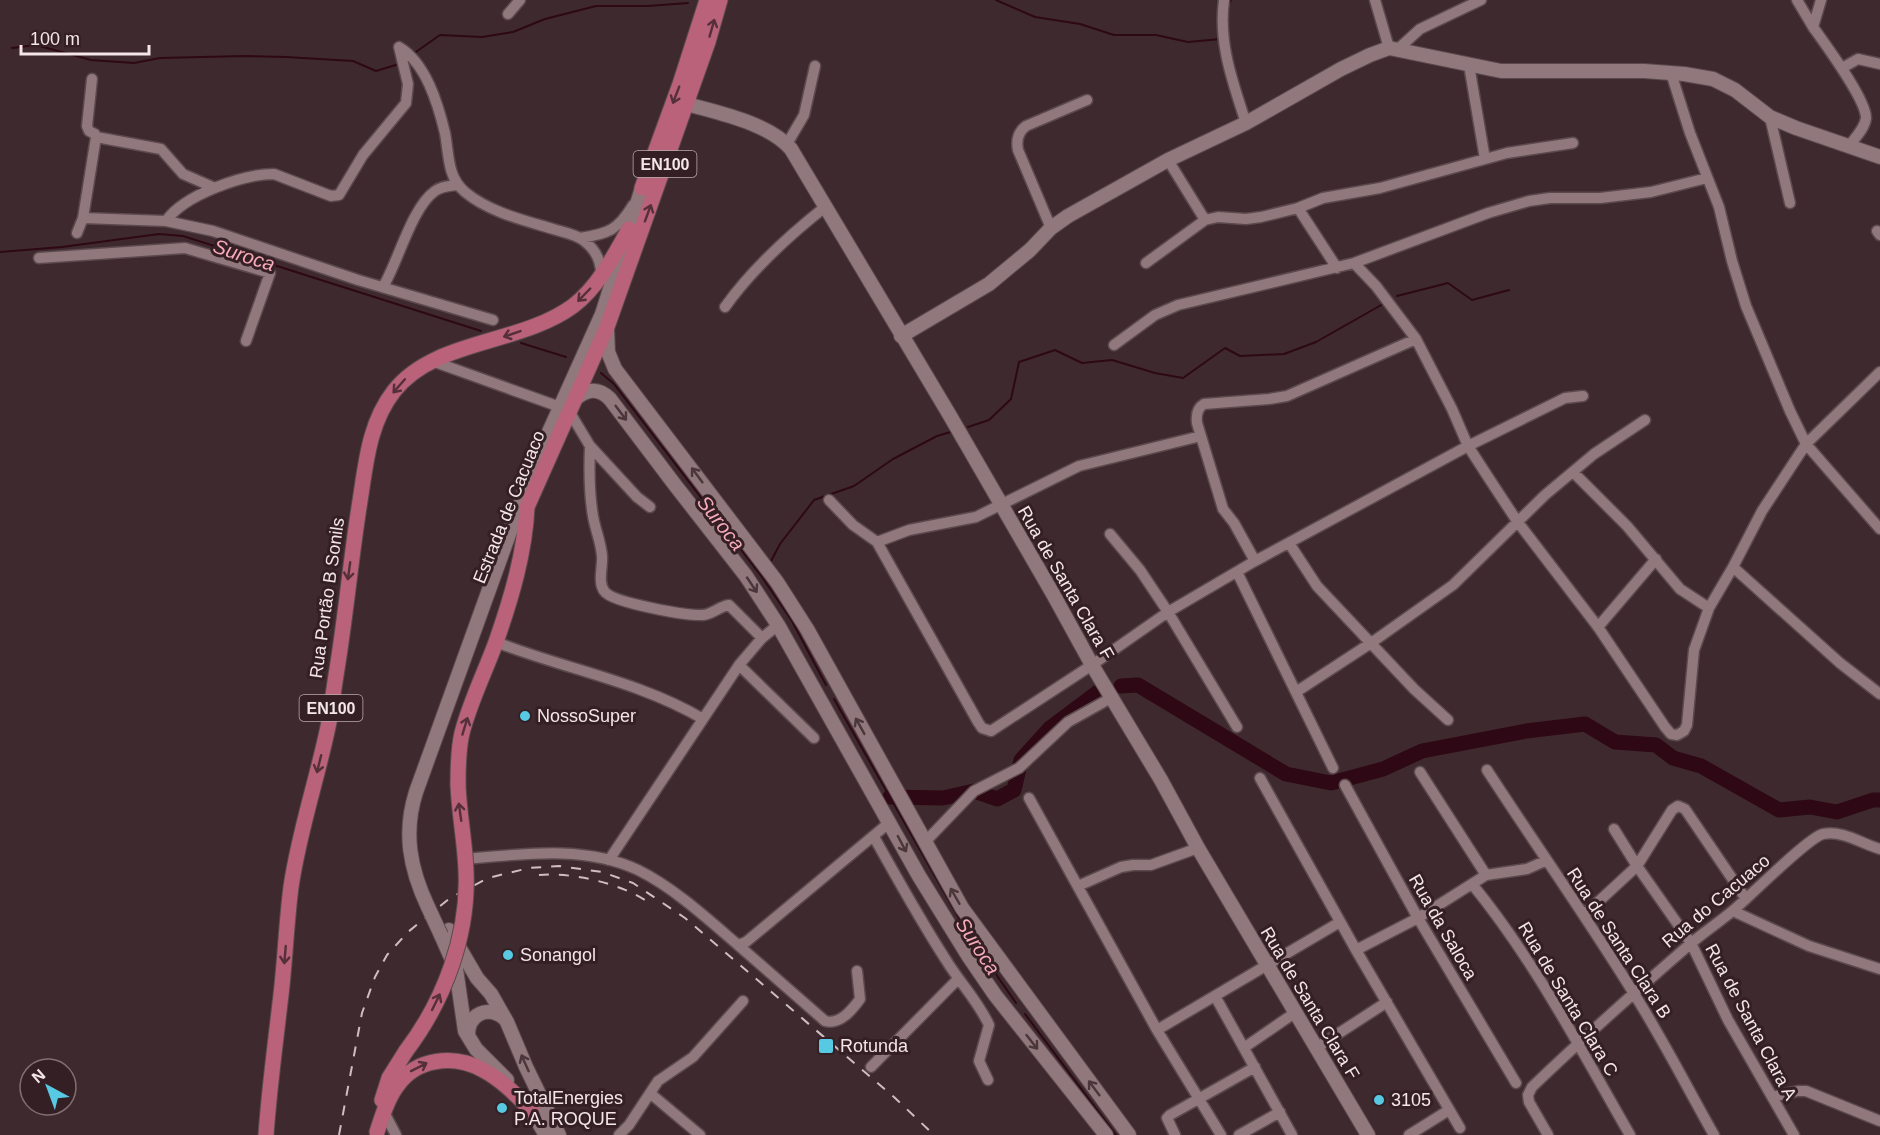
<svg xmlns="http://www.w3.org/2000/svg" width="1880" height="1135" font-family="Arial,sans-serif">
  <rect width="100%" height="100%" fill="#3e2a2e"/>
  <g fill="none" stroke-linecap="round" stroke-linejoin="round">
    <path stroke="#2e0814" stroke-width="2" d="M 996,0 L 1035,17 L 1080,24 L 1114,35 L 1156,35 L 1188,42 L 1221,39
      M 1228,6 L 1231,0
      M 12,48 L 36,45 L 91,60 L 134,63 L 160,58 L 244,56 L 286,57 L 353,61 L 376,71 L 399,64
      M 413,54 L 440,35 L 482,37 L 513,32 L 545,19 L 596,6 L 648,6 L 688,3
      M 0,252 L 62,247 L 159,234 L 183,236 L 481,331
      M 1397,296 L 1448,283 L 1472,300 L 1509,290
      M 521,343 L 566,357
      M 601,373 L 614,384 L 762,577 L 792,621 L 826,685
      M 968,427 L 989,420 L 1011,399 L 1019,362 L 1055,350 L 1082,363 L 1112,360 L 1155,373 L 1183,378 L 1225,348 L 1240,356 L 1284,354 L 1316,342 L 1383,304
      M 770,563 L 780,544 L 814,500 L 854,486 L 893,459 L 937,436 L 954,431
      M 834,699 L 968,934 L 1016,1003
      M 1025,1014 L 1116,1135"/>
    <path stroke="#2e0814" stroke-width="15" d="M 1121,686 L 1138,685 L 1286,774 L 1331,783 L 1383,769 L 1422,751 L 1526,731 L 1585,724 L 1615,742 L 1656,745 L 1673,758 L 1701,766 L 1779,810 L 1810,807 L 1837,812 L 1873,800 L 1880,800
      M 890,797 L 943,798 L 974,791 L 997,799 L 1014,790 L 1021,760 L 1050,728 L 1098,692"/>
    <g stroke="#5b494d" stroke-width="13">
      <path id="street" d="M 1224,0 C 1218,43 1233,83 1246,123
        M 1375,0 L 1389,48
        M 1797,0 L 1813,27
        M 1821,0 L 1813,27 C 1825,44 1866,99 1866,118 C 1865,128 1855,138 1849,146
        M 508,14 L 520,0
        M 399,47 C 426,63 438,104 445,133 C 449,154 447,177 465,192 C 489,212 523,220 553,229 C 562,232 575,234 583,240 C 594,248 601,260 601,274
        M 1398,49 L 1420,29 L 1481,0
        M 1469,65 L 1485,159
        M 1842,68 L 1858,59 L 1880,64
        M 1671,73 L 1690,133 L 1719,207 L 1732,261 L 1746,306 L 1790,411 L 1806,444 L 1880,529
        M 92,79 L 87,126 L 89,131 L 95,134 L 96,137 L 83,218 L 166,221 C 184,195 243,174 274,174 L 331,196 L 339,195 L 363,155 L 406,103 L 408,84 L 399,47
        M 1770,117 L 1790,203
        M 96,137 L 161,149 L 183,174 L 215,188
        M 787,144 L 804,115 L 815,66
        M 1168,160 L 1205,220 L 1218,217 L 1246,219 L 1261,217 L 1298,208 L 1323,198 L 1380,188 L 1507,153 L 1573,143
        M 1298,208 L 1337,268
        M 166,221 L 213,231 L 358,280 L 493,320
        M 1051,228 L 1018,150 C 1016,140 1018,132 1026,126 L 1087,100
        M 1877,231 L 1880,235
        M 77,233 L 83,218
        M 580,238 C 608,234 618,230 633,205
        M 39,258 L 185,248 L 270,273 L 246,341
        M 1146,263 L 1205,220
        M 1354,263 L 1376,286 L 1416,339 L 1452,409 L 1468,446 L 1490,480 L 1517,521 L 1598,627 L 1665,727 L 1671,734 L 1677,735 L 1684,731 L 1687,725 L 1694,650 L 1709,608 L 1733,567 L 1762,511 L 1806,444 L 1880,372
        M 383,287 C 398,262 412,207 435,191 C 442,186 449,186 457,185
        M 725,307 C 753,268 787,237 825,207
        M 1114,345 L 1155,315 L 1178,305 L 1354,263 L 1488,213 L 1529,201 L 1550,198 L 1600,198 L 1651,192 L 1707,178
        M 432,361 L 560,407
        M 569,411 L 590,446 L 637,497 L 650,507
        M 590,446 C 589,469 589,493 593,516 C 595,529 601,542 602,556 C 603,567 597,583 605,592 C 614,603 688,616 703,615 C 713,614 720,606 729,605 L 762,638
        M 1573,472 L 1627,526 L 1680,589 L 1709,608
        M 829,500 L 853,525 L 877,542 L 978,722 L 982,728 L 991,731 L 1092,665 L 1168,612 L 1255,561 L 1468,446 L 1565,398 L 1583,396
        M 1110,534 L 1140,570 L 1168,612 L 1237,727
        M 877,542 L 909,530 L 976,517 L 1079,466 L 1201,436
        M 1289,543 L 1317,586 L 1414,689 L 1448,720
        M 1255,561 L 1234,523 L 1223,509 L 1197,423 C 1196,415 1197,408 1204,404 L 1269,399 L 1287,396 L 1416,339
        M 1733,567 L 1840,663 L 1880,694
        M 1237,572 L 1333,768
        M 1598,627 L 1656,559
        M 496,642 C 564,669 639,681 703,719
        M 739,665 L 814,738
        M 1296,692 L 1371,643 L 1453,585 L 1545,495 L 1594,454 L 1645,420
        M 1487,770 C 1535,844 1586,916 1633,992 C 1662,1038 1687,1087 1714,1135
        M 1420,772 L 1486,875
        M 1260,778 L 1356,950 L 1460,1128
        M 1345,785 L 1418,918 L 1516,1083
        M 1029,798 L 1157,1030 L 1221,1135
        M 1614,829 L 1637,866 L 1691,943 L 1728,1020 L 1794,1135
        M 874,837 C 897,878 920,920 946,960 C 960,983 978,1001 989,1025 L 979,1061 L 988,1080
        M 925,842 L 974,791 L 1019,768 L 1068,722 L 1111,698
        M 466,859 C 522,854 586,845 638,870 C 673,887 709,920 738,945 L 746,942 L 890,822
        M 609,860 L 739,665 L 762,638 L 778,625
        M 1472,884 C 1535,961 1581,1050 1630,1135
        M 1078,886 L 1121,867 L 1133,865 L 1151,865 L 1198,848
        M 1733,911 L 1809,946 L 1880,969
        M 1584,915 L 1637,866 L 1672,810 L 1678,806 L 1685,809 L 1746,899
        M 738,945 L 825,1021 C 840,1025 852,1010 860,999 L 857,971
        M 1356,950 L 1418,918 L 1486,875 L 1527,869 L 1545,861
        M 1215,996 L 1292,1135
        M 1157,1030 L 1340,922
        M 1245,1047 L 1296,1012
        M 1316,1048 L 1387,1002
        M 871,1067 L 958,979
        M 651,1094 L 700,1135
        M 1772,1097 L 1798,1091 L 1806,1091 L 1880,1121
        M 384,1112 L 396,1135
        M 619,1135 L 629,1125 L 658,1081 L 693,1057 L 743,1001
        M 1175,1135 L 1167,1118 L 1170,1115 L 1255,1067
        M 1239,1135 L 1280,1112
        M 1409,1135 L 1449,1110
        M 1548,1135 L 1529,1102 L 1528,1095 L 1532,1087 C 1583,1038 1636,991 1689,945 C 1704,932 1721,921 1736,908 C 1751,895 1809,837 1823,834 C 1843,830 1862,844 1880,849"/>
    </g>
    <g stroke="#5b494d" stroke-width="16">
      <path id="secondary" d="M 687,104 C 718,113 769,123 791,149 L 949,414 L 1053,594 L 1092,665 L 1161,780 L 1198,848 L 1368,1135
        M 607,328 L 608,352 L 615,369 L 777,582 L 807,629 L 962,908 L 1129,1135
        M 901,336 L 989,284 L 1030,250 L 1051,228 L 1068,216 L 1168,160 L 1246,123 L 1341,69 L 1370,55 L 1389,48 L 1501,71 L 1644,71 L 1684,74 L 1713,79 L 1735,90 L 1770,117 L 1796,128 L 1880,157
        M 575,399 C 587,389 598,387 610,399 L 675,485 L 746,576 L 778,625 L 919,876 L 969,957 L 995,995 L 1106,1135
        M 428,907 C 410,869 403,833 416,792 L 534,465 L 602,314 L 642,188
        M 449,930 L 477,978 L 491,994 L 507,1022 L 526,1067 L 559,1135
        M 441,935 L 456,969 L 465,1031 L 476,1049 L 507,1080
        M 468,1035 C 468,1014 488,1005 504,1018
        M 527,1104 L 546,1135"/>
    </g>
    <g stroke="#5b494d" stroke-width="17">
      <path id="primary" d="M 642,188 L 680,84 L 707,0
        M 458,784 C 458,767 458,750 462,733 C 470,702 485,672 496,642 C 511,599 525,553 527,507 L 607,327 L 708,42 L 720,0
        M 382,1100 L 389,1078 L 406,1051
        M 377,1132 C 382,1117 387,1099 397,1086 C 416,1058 454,1054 483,1070 C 502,1080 517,1096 532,1111
        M 266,1135 C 269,1091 275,1047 280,1003 C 285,965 286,926 291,887 C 299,831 318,777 329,722 C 332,704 334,687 337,669 C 346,614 351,557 360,501 C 366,463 369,423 394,391 C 435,339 520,345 573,306 C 598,287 614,256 629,229"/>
    </g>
    <use href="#street" stroke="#90787c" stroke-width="10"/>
    <use href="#secondary" stroke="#90787c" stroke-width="14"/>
    <use href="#primary" stroke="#b9627a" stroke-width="15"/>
    <path stroke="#cebec1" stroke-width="2" stroke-dasharray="10 10" stroke-linecap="butt" d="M 539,875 C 571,872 620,883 648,902
      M 339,1135 L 362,1013 L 375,977 L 387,955 L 408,932 L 450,898 L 488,878 L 529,868 L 559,866 L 602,872 L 633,883 L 685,918 L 894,1097 L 934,1135"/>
    <g stroke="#5b494d" stroke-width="16" stroke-linecap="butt">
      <path id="secondary-bridge" d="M 428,907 L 441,935"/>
    </g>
    <g stroke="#5b494d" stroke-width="17" stroke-linecap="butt">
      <path id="primary-bridge" d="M 406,1051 C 444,1001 469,935 466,871 C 465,842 459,813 458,784"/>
    </g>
    <use href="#secondary-bridge" stroke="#90787c" stroke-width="14"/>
    <use href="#primary-bridge" stroke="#b9627a" stroke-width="15"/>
  </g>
  <defs><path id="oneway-shaft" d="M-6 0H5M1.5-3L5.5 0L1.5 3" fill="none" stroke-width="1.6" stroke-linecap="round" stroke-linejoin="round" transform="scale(1.5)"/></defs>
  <g stroke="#55303a">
    <use href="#oneway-shaft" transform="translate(712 28) rotate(-74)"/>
    <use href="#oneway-shaft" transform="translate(676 95) rotate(111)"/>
    <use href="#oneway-shaft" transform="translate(648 213) rotate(-70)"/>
    <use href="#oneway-shaft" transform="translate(584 295) rotate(134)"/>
    <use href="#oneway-shaft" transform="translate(512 334) rotate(161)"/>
    <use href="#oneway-shaft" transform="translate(399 386) rotate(131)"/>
    <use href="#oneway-shaft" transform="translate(349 571) rotate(98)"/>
    <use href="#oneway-shaft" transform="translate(465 726) rotate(-73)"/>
    <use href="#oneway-shaft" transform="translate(319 764) rotate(104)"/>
    <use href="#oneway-shaft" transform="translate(460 812) rotate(-98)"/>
    <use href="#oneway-shaft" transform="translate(285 955) rotate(95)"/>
    <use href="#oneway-shaft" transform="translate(436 1002) rotate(-64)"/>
    <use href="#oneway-shaft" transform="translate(419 1067) rotate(-27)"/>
  </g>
  <g stroke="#4b363a">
    <use href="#oneway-shaft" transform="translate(621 413) rotate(53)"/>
    <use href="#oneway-shaft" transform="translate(697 475) rotate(-127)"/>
    <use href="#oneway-shaft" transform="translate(752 585) rotate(56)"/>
    <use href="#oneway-shaft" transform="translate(860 726) rotate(-119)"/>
    <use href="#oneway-shaft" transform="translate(902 844) rotate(62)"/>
    <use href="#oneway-shaft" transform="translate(955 896) rotate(-120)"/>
    <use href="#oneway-shaft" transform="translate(1032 1042) rotate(52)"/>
    <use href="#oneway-shaft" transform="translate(525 1063) rotate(-114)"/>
    <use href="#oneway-shaft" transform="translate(1094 1088) rotate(-127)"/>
  </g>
  <g fill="#57c9e2" stroke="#342024" stroke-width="2">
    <circle cx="525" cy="716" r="6"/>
    <circle cx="508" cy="955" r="6"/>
    <rect x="818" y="1038" width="16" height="16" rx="3"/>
    <circle cx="1379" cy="1100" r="6"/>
    <circle cx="502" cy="1108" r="6"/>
  </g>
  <g text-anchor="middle" stroke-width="6" stroke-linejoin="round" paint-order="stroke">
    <g fill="#342024" stroke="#baaaad" stroke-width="1.5">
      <rect x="633.5" y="151" width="63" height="26" rx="4.5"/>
      <rect x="299.5" y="695" width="63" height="26" rx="4.5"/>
    </g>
    <g font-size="16" font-weight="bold" fill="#f4e5e8">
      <text x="665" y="170">EN100</text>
      <text x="331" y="714">EN100</text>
    </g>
    <g font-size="18" fill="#f4e5e8" stroke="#342024">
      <text transform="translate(509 507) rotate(-68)" y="6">Estrada de Cacuaco</text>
      <text transform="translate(1066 583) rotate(60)" y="6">Rua de Santa Clara F</text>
      <text transform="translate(327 598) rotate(-82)" y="6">Rua Portão B Sonils</text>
      <text transform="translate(1716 901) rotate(-40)" y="6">Rua do Cacuaco</text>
      <text transform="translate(1443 927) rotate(60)" y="6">Rua da Saloca</text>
      <text transform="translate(1619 943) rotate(57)" y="6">Rua de Santa Clara B</text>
      <text transform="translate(1568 999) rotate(59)" y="6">Rua de Santa Clara C</text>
      <text transform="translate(1310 1003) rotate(59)" y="6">Rua de Santa Clara F</text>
      <text transform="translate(1751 1022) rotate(62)" y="6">Rua de Santa Clara A</text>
    </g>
    <g font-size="18" fill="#f4e5e8" stroke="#342024" text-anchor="start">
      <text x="537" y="722">NossoSuper</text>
      <text x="520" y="961">Sonangol</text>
      <text x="840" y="1052">Rotunda</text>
      <text x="514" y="1104">TotalEnergies<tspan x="514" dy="21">P.A. ROQUE</tspan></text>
      <text x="1391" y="1106">3105</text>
    </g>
    <g font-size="20" font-style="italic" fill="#f7aaba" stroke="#342024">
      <text transform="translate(244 255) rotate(18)" y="7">Suroca</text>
      <text transform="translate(721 523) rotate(52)" y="7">Suroca</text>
      <text transform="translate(978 946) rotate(57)" y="7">Suroca</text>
    </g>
  </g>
  <g transform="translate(48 1087) rotate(319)"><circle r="28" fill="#342024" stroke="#816f72" stroke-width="1.5"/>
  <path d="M0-4.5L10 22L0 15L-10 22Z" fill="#57c9e2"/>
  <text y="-9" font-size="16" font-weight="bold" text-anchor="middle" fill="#f4e5e8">N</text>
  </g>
  <path d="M21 45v9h128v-9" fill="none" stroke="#f4e5e8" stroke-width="3"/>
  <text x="30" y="45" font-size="18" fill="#f4e5e8" stroke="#342024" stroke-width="4.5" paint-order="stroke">100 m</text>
</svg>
